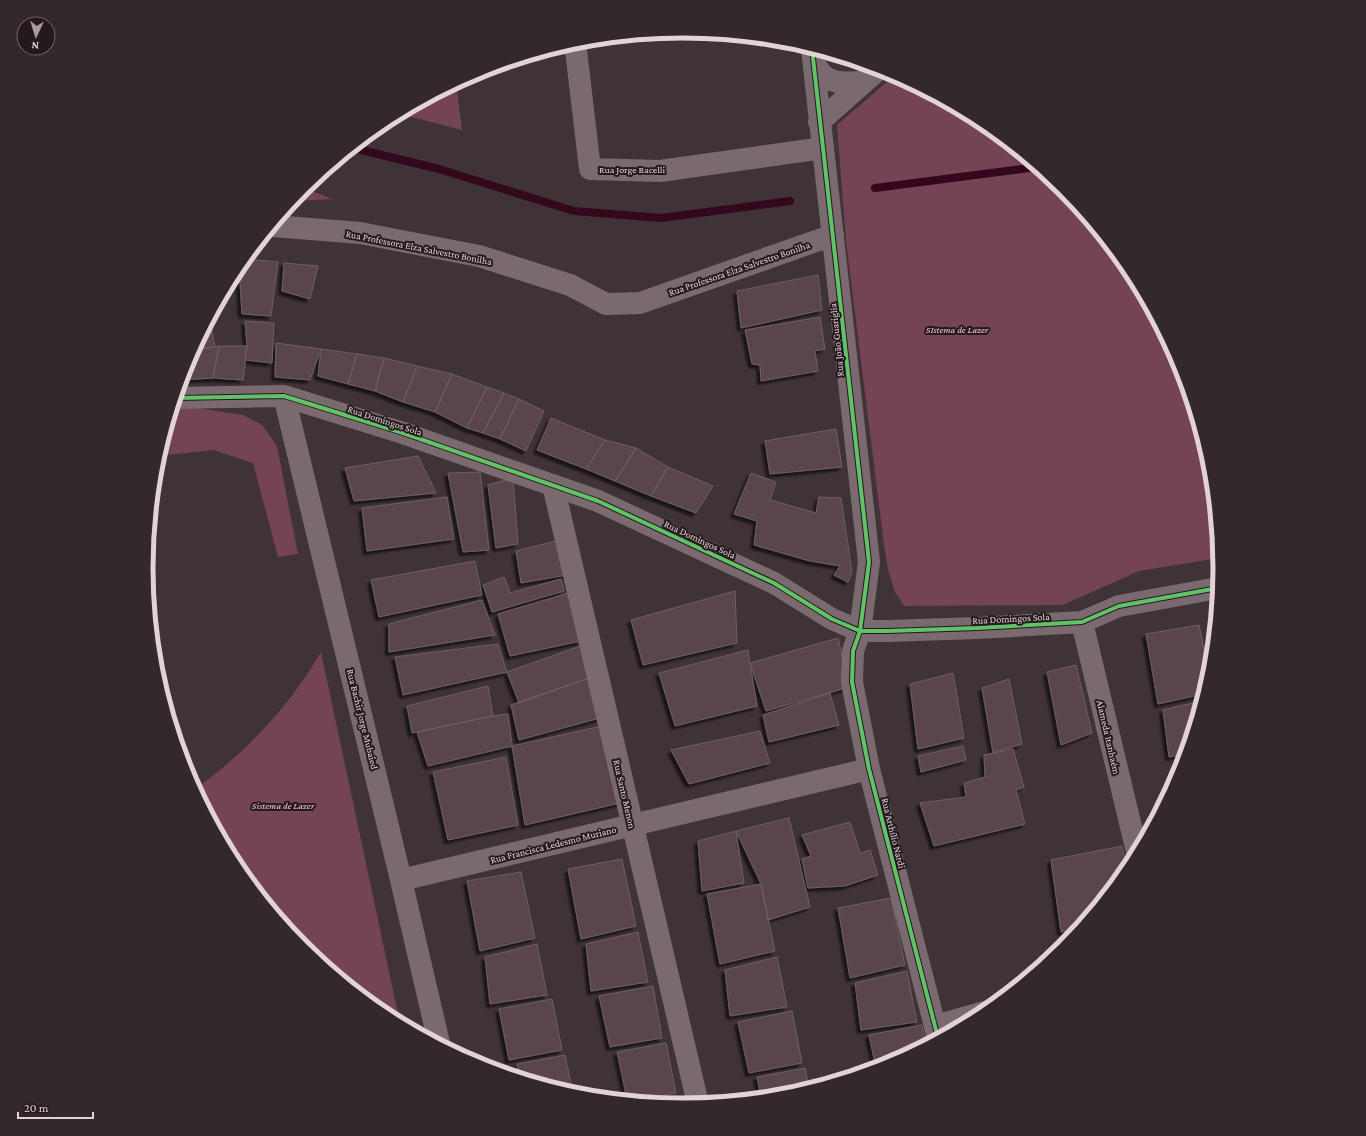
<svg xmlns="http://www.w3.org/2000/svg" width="1366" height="1136" font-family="'Crimson Pro',serif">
  <defs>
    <filter id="shadow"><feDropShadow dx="-3.5" dy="3.5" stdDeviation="1" flood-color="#0009"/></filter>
  </defs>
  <rect width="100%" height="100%" fill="#3f3337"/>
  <path fill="#744354" d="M 895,75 L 982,122 L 1063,188 L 1130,270 L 1179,363 L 1210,463 L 1219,558 L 1139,571 L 1063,605 L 904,606 L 895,592 L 888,570 L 884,545 L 846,241 L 837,125 Z
    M 456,83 L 462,130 L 400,114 Z
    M 304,188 L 332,199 L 293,201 Z
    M 173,407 L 197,408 L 243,415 L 262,425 L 277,446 L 298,554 L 278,557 L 253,463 L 213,450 L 158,456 Z
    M 321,652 L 400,1023 L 384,1014 L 303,948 L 236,866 L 195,789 C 231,764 270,726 296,690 C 305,678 313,665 321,652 Z"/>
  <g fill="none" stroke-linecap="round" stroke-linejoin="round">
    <path stroke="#33081c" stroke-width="8" d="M 353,148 L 439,169 L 574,211 L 661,218 L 790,201
      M 875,188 L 1037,167"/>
  </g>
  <path fill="#5a444c" stroke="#6c6064" filter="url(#shadow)" d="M 246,259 L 278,262 L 271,316 L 242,314 L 239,267 Z
    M 284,263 L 318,266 L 310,299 L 282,291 Z
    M 818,275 L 822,310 L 741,328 L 737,291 Z
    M 820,317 L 825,349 L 815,351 L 818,371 L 761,381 L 760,365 L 752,364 L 745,330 Z
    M 210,320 L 215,347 L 194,349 Z
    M 245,321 L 274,323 L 272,363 L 245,360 L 247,346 Z
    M 276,343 L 321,349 L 310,380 L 275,377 Z
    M 219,346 L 213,378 L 181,380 L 187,362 L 193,351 Z
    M 219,346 L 247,346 L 243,380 L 213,378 Z
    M 321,349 L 357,354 L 348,384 L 318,376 Z
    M 357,354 L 384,358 L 375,391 L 348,384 Z
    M 384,358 L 417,366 L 403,402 L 375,391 Z
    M 417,366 L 452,374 L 435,412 L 403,402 Z
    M 452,374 L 487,387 L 467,428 L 435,412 Z
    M 487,387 L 504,393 L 483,433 L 467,428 Z
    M 504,393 L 519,399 L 500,439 L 483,433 Z
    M 519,399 L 544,411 L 526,451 L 500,439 Z
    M 551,418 L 605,440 L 586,469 L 537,450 Z
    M 836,429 L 842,467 L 770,474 L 765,441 Z
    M 605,440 L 636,448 L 615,481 L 586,469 Z
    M 636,448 L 668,467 L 651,496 L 615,481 Z
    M 418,456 L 436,493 L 354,501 L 345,468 Z
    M 668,467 L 713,486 L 696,513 L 651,496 Z
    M 480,472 L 489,550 L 463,552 L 448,473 Z
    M 751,473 L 776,482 L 770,500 L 816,513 L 819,497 L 841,498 L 852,572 L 848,582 L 834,575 L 840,566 L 810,561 L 754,545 L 757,521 L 734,514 Z
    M 513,478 L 518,544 L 496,548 L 488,485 Z
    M 447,497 L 454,539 L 367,551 L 362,508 Z
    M 560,540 L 567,575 L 521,583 L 516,551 Z
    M 475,561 L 482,595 L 379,617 L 371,580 Z
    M 504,577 L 510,593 L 561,579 L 564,591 L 492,612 L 483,585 Z
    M 735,591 L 737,643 L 643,665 L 631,620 Z
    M 572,592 L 581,641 L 510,656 L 498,614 Z
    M 482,600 L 495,635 L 389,652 L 389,624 Z
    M 1199,625 L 1209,674 L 1203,694 L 1158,704 L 1146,634 Z
    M 838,638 L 849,687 L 766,711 L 750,663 Z
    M 498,644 L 507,672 L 403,695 L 395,657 Z
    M 583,645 L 589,678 L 519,703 L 507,672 Z
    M 748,650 L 757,706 L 675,726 L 659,673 Z
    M 1076,665 L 1092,733 L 1061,745 L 1047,672 Z
    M 953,673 L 964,738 L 918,749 L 910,684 Z
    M 589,678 L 600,718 L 519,740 L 511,705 Z
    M 1009,679 L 1022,744 L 993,753 L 982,688 Z
    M 488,686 L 493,716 L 412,733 L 407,706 Z
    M 830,693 L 839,725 L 769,742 L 763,715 Z
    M 1201,701 L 1185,754 L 1169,757 L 1163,710 Z
    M 508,714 L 512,746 L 428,766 L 417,732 L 493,716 Z
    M 602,726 L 620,803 L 525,825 L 512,746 Z
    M 760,731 L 770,763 L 689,784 L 671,750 Z
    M 963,746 L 966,760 L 921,772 L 918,756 Z
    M 1013,749 L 1024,787 L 1016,790 L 1025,824 L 934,846 L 920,803 L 966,797 L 964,783 L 985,777 L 984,755 Z
    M 506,757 L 518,825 L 448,840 L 433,772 Z
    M 1183,761 L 1179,773 L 1177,762 Z
    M 789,818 L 810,907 L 768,920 L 761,884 L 736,831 Z
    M 850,822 L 860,853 L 870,850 L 878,875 L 845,886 L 808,888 L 802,859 L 811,856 L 802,835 Z
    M 736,831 L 744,883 L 702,891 L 698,841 Z
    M 1122,846 L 1127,870 L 1078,929 L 1061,932 L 1051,860 Z
    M 622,859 L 636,926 L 581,939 L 568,869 Z
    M 521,872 L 535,938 L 480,951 L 467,881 Z
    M 761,884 L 775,951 L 720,964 L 707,894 Z
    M 891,898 L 905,965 L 850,978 L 838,908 Z
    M 638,932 L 648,982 L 591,991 L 586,944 Z
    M 537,944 L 547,995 L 490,1004 L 485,957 Z
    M 777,957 L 787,1007 L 730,1016 L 725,970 Z
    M 907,971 L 917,1022 L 861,1030 L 855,983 Z
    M 653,986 L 662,1038 L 610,1047 L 599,996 Z
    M 552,999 L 562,1050 L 509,1060 L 499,1009 Z
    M 792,1011 L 802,1063 L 749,1073 L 738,1022 Z
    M 922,1025 L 926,1044 L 888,1064 L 876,1068 L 869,1035 Z
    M 666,1043 L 676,1093 L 637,1101 L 627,1099 L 617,1052 Z
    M 565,1055 L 573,1093 L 519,1077 L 517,1064 Z
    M 805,1068 L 809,1088 L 788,1095 L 761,1097 L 757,1077 Z
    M 677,1098 L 679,1105 L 657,1102 Z"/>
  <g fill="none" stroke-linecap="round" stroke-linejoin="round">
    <path stroke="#7a6a6f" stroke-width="22" d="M 575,42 L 590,169 L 660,171 L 823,148
      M 812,49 L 869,562 L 860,631 L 853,651 L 852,682 L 869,769 L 938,1038
      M 814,63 C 817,67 820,73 824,76 C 835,85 852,83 865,81
      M 819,122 L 879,69
      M 273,226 L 360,233 L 479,256 L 570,285 L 606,304 L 640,303 L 833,235
      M 284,396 L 401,880 L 439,1043
      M 176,398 L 284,396 L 403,433 L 598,501 L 774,583 L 832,619 L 860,631 L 888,631 L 977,628 L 1082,622 L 1119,606 L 1218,588
      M 553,485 L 698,1104
      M 1082,622 L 1137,852
      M 401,880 L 869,769
      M 935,1026 L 984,1012"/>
    <g stroke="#24191c" stroke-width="6">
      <path id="cycleway" d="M 812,49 L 869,562 L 860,631 L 853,651 L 852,682 L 869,769 L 938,1038
        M 176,398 L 284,396 L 403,433 L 598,501 L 774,583 L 832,619 L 860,631 L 888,631 L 977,628 L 1082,622 L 1119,606 L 1218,588"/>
    </g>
    <use href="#cycleway" stroke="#61c268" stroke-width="4"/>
  </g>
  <g text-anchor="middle" stroke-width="4" stroke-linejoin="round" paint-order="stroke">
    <g font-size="10" fill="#e3d3d8" stroke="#24191c">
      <text x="632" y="173">Rua Jorge Bacelli</text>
      <text transform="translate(419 247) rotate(11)" y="4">Rua Professora Elza Salvestro Bonilha</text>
      <text transform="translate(739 268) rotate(-19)" y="4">Rua Professora Elza Salvestro Bonilha</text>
      <text transform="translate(836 340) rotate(-96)" y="4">Rua João Guariglia</text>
      <text transform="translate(385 420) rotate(18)" y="4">Rua Domingos Sola</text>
      <text transform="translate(700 539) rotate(25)" y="4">Rua Domingos Sola</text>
      <text transform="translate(1011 618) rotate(-3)" y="4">Rua Domingos Sola</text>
      <text transform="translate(363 719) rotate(76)" y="4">Rua Bachir Jorge Mubaied</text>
      <text transform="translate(1109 737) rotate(77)" y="4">Alameda Itanhaém</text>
      <text transform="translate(625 794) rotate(77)" y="4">Rua Santo Menon</text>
      <text transform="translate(894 833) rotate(76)" y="4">Rua Arthílio Nardi</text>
      <text transform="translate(553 844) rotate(-14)" y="4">Rua Francisca Ledesmo Muriano</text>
    </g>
    <g font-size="10" font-style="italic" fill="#f9c4d5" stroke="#24191c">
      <text x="957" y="333">SIstema de Lazer</text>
      <text x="283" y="809">Sistema de Lazer</text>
    </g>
  </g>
  <path d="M0 0H1366V1136H0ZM153 568a530 530 0 1 1 1060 0a530 530 0 1 1-1060 0Z" fill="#33282b" fill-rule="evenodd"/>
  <path fill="none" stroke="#e3d3d8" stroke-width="5" d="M153 568a530 530 0 1 1 1060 0a530 530 0 1 1-1060 0Z"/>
  <g transform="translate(36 36) rotate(184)"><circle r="19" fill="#24191c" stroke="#706367"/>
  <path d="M0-3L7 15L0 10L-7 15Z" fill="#aa9ba0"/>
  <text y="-6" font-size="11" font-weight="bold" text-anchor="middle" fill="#e3d3d8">N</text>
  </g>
  <path d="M18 1112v6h75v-6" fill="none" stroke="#e3d3d8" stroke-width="2"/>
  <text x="24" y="1112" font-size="12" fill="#e3d3d8" stroke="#24191c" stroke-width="3" paint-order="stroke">20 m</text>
</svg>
